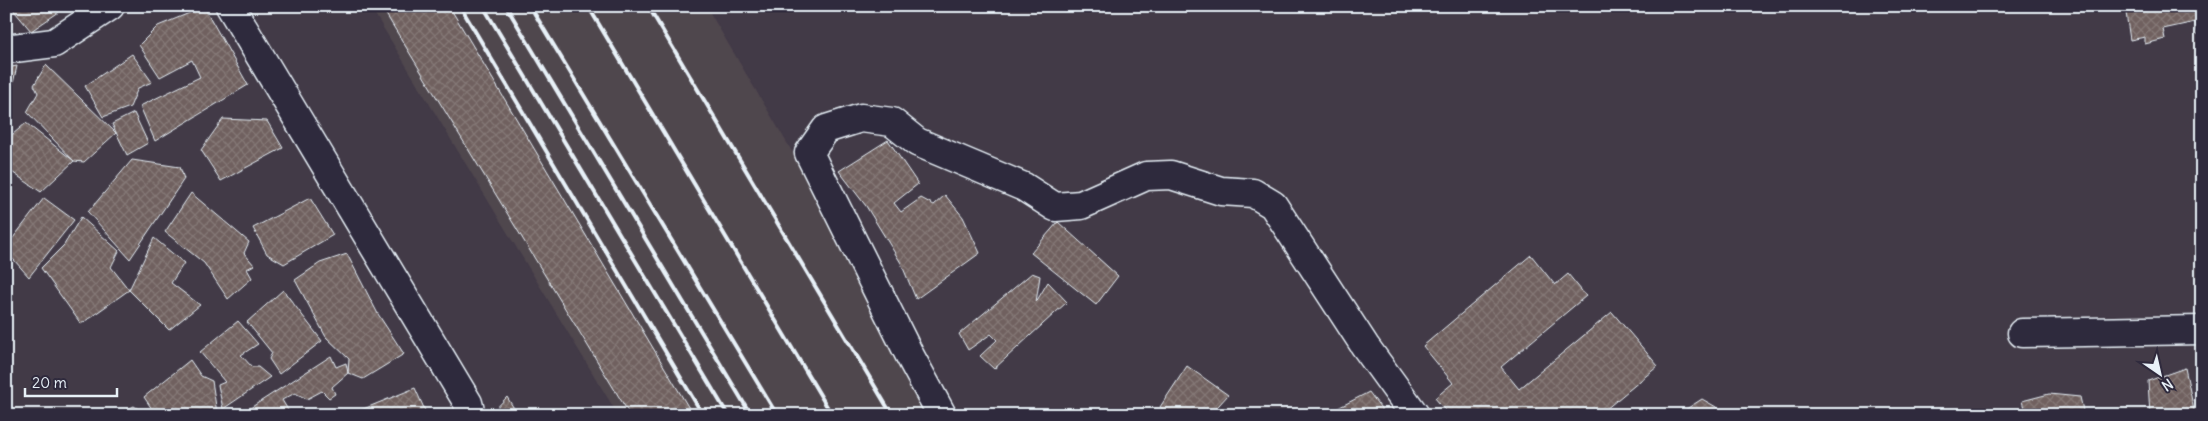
<svg xmlns="http://www.w3.org/2000/svg" width="2208" height="421" font-family="Delius,sans-serif">
  <defs>
    <pattern id="building-cross-hatch" width="8" height="8" patternUnits="userSpaceOnUse" patternTransform="scale(1.25)"><rect width="8" height="8" fill="#70615e"/><path d="M0 0l8 8M0 8l8-8" fill="none" stroke="#847876"/></pattern>
  </defs>
  <rect width="100%" height="100%" fill="#423a47"/>
  <filter id="ink" filterUnits="userSpaceOnUse"><feTurbulence type="fractalNoise" baseFrequency=".02" numOctaves="2"/><feDisplacementMap in="SourceGraphic" scale="10" xChannelSelector="R" yChannelSelector="G"/><feConvolveMatrix kernelMatrix="1 2 1 2 8 2 1 2 1" color-interpolation-filters="sRGB"/></filter>
  <g filter="url(#ink)">
    <path fill="#50464e" d="M 370,6 L 706,6 L 948,415 L 618,415 Z"/>
    <path fill="url(#building-cross-hatch)" stroke="#e8f1f8" d="M 10,6 L 55,6 L 59,12 L 31,31 Z
      M 381,6 L 449,6 L 693,415 L 630,415 Z
      M 2125,6 L 2202,6 L 2202,34 L 2198,35 L 2195,22 L 2163,29 L 2165,39 L 2145,44 L 2145,37 L 2130,40 Z
      M 204,7 L 248,85 L 155,141 L 140,106 L 200,77 L 192,60 L 160,77 L 139,45 L 158,26 Z
      M 132,54 L 152,82 L 138,88 L 130,107 L 103,117 L 85,86 Z
      M 46,65 L 116,133 L 84,162 L 74,161 L 27,112 L 38,93 L 34,85 Z
      M 17,66 L 11,92 L 6,112 L 6,68 Z
      M 134,113 L 148,143 L 127,155 L 112,124 Z
      M 223,119 L 267,121 L 283,148 L 221,181 L 201,150 Z
      M 26,123 L 74,161 L 41,192 L 6,168 L 6,140 Z
      M 888,140 L 918,184 L 894,203 L 901,212 L 921,198 L 934,205 L 945,195 L 963,217 L 980,253 L 916,299 L 901,263 L 866,206 L 839,171 Z
      M 132,160 L 180,167 L 184,179 L 130,259 L 88,212 Z
      M 191,193 L 249,242 L 244,253 L 254,265 L 247,269 L 252,278 L 228,299 L 204,263 L 165,232 Z
      M 44,198 L 74,220 L 29,277 L 6,251 L 6,247 Z
      M 310,198 L 333,235 L 284,264 L 267,254 L 253,228 Z
      M 81,217 L 119,251 L 111,267 L 129,290 L 81,324 L 41,268 L 64,245 Z
      M 1058,222 L 1118,276 L 1096,305 L 1031,253 Z
      M 154,238 L 184,263 L 171,283 L 200,305 L 169,330 L 129,290 Z
      M 347,254 L 378,314 L 404,354 L 363,379 L 348,373 L 349,359 L 326,337 L 295,280 L 320,263 Z
      M 1531,255 L 1555,285 L 1568,274 L 1586,296 L 1501,367 L 1519,389 L 1612,312 L 1658,366 L 1599,415 L 1449,415 L 1435,398 L 1453,383 L 1423,346 Z
      M 1032,273 L 1040,276 L 1036,302 L 1048,282 L 1067,302 L 994,369 L 980,356 L 997,340 L 991,334 L 968,350 L 959,334 Z
      M 283,290 L 322,341 L 279,374 L 269,359 L 272,353 L 247,322 Z
      M 238,321 L 258,344 L 241,355 L 252,367 L 258,367 L 270,377 L 223,409 L 218,385 L 225,382 L 200,352 Z
      M 331,356 L 336,367 L 346,363 L 348,373 L 332,387 L 335,394 L 329,398 L 322,391 L 307,399 L 295,393 L 282,400 L 291,415 L 245,415 L 244,412 Z
      M 190,360 L 201,376 L 212,381 L 217,413 L 156,415 L 144,397 Z
      M 1187,366 L 1228,395 L 1210,415 L 1171,415 L 1160,407 Z
      M 2185,368 L 2195,415 L 2150,415 L 2148,381 Z
      M 415,388 L 427,415 L 352,415 L 361,410 Z
      M 1369,392 L 1386,415 L 1334,415 L 1332,411 Z
      M 2049,394 L 2080,397 L 2084,415 L 2026,415 L 2022,401 Z
      M 507,397 L 518,415 L 490,415 Z
      M 1702,399 L 1725,412 L 1727,415 L 1677,415 Z
      M 134,406 L 147,415 L 116,415 Z"/>
    <g fill="none" stroke-linecap="round" stroke-linejoin="round">
      <g stroke="#e8f1f8" stroke-width="31">
        <path id="minor" d="M 6,49 L 54,43 L 110,6
          M 2022,333 L 2202,330
          M 942,415 L 910,356 L 809,153 L 826,129 L 861,118 L 892,122 L 917,142 L 1024,187 L 1055,207 L 1081,205 L 1146,176 L 1171,175 L 1221,191 L 1253,193 L 1273,205 L 1365,346 L 1415,415"/>
      </g>
      <g stroke="#e8f1f8" stroke-width="31">
        <path id="tertiary" d="M 230,6 L 468,403 L 471,415"/>
      </g>
      <use href="#minor" stroke="#2f2a3d" stroke-width="28"/>
      <use href="#tertiary" stroke="#2f2a3d" stroke-width="28"/>
      <path stroke="#e8f1f8" stroke-width="4" d="M 460,6 L 703,415
        M 483,6 L 728,415
        M 506,6 L 751,415
        M 530,6 L 777,415
        M 588,6 L 832,415
        M 648,6 L 892,415"/>
    </g>
  </g>
  <rect width="2208" height="421" fill="none" stroke="#2f2a3d" stroke-width="25"/>
  <rect x="12" y="12" width="2183" height="396" fill="none" stroke="#e8f1f8" stroke-width="2" filter="url(#ink)"/>
  <g transform="translate(2160 374) rotate(146)" stroke="#2f2a3d" stroke-width="4" paint-order="stroke">
  <path d="M0-4L9 19L0 12L-9 19Z" fill="#e8f1f8"/>
  <text y="-8" font-size="14" font-weight="bold" text-anchor="middle" fill="#e8f1f8">N</text>
  </g>
  <path d="M25 388v8h92v-8" fill="none" stroke="#e8f1f8" stroke-width="2.5"/>
  <text x="32" y="388" font-size="15" fill="#e8f1f8" stroke="#2f2a3d" stroke-width="4" paint-order="stroke">20 m</text>
</svg>
